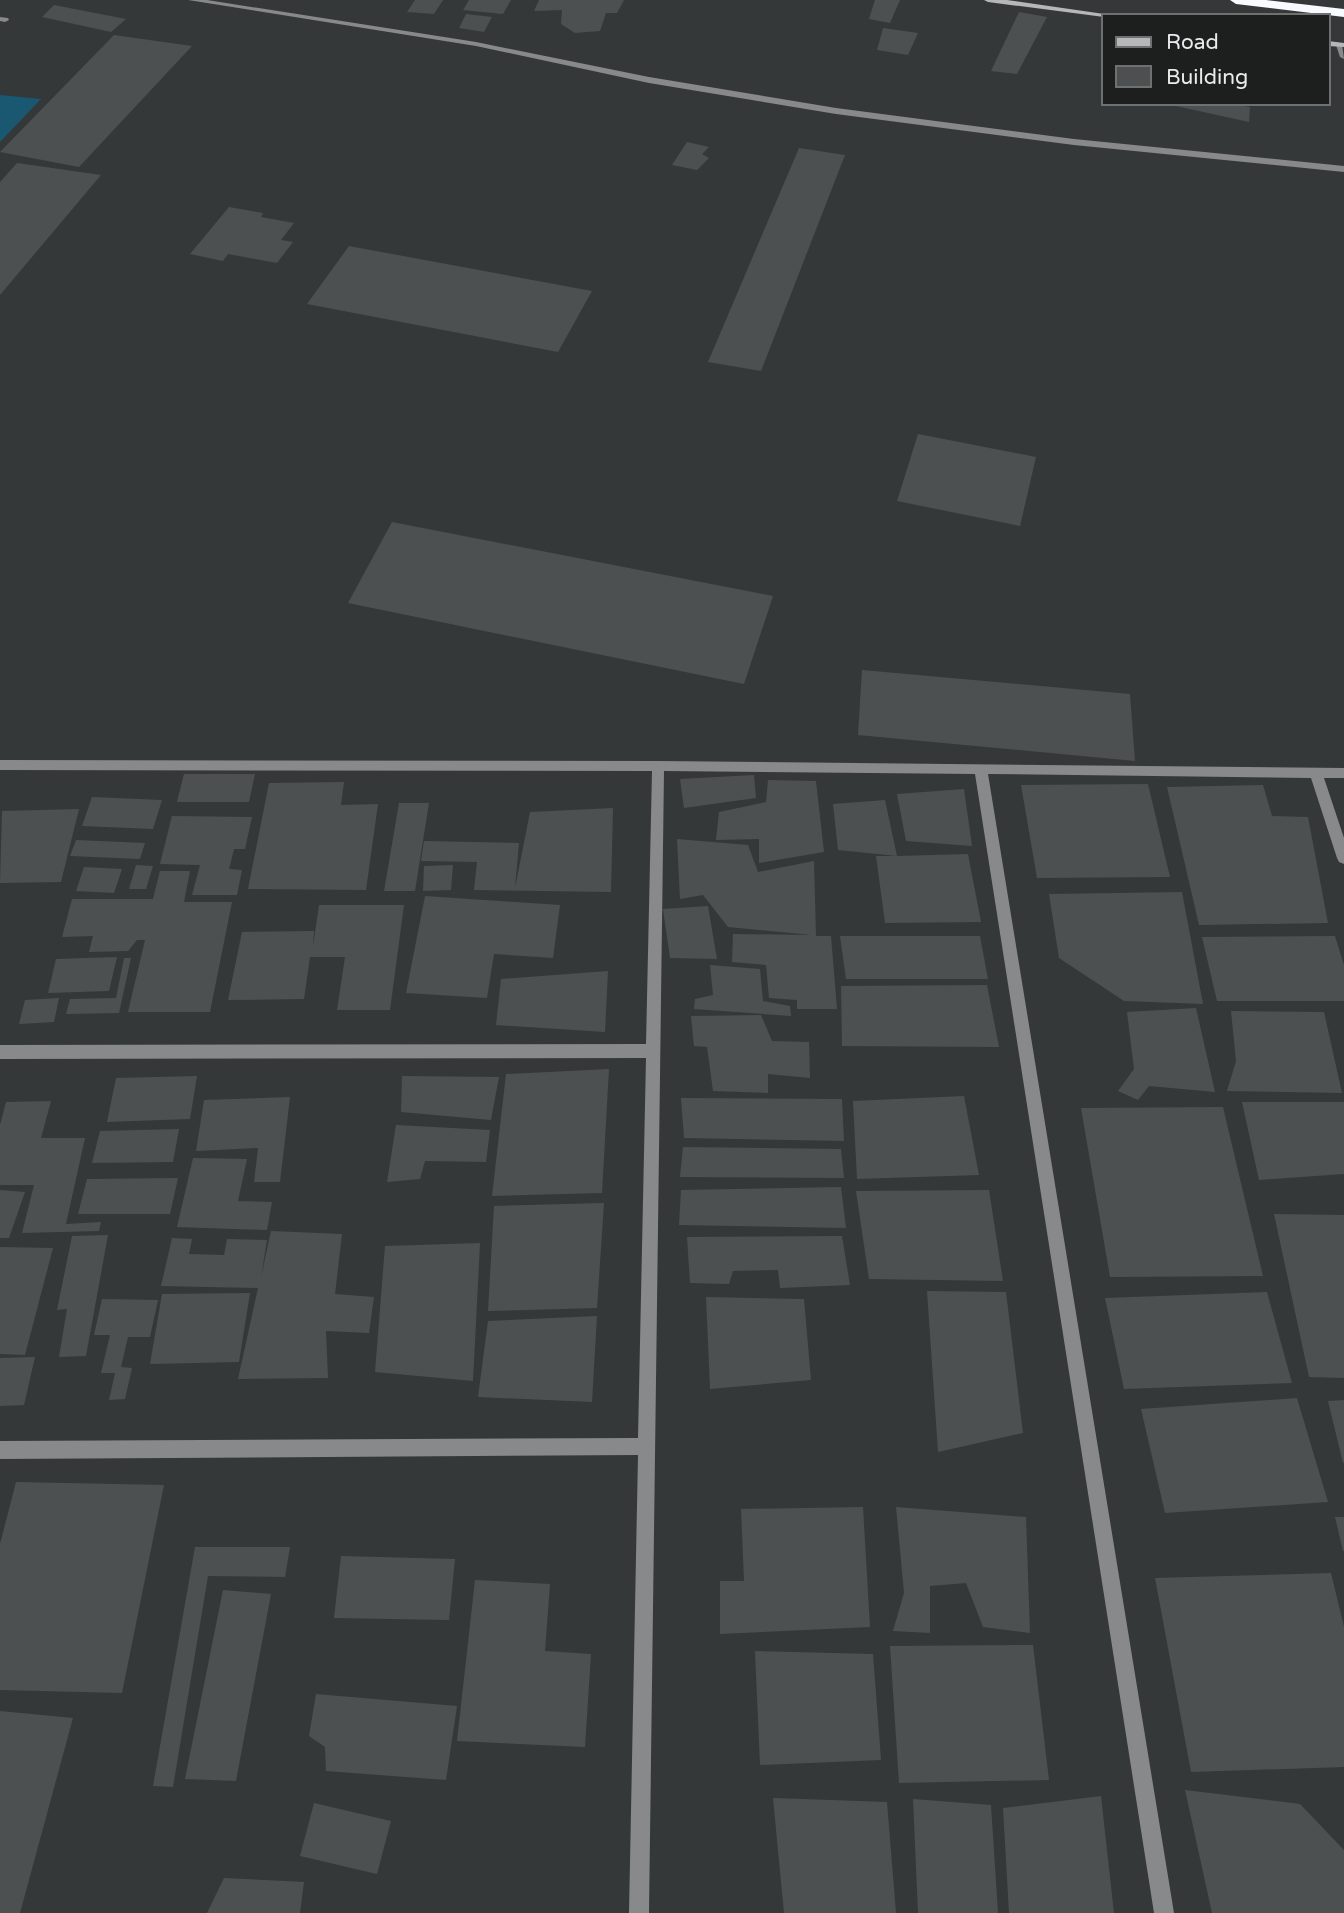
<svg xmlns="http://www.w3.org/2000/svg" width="1344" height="1913" font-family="'Varela Round',sans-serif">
  <rect width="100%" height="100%" fill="#353839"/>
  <path fill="#1a5871" d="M 0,95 L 41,99 L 0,142 Z"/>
  <path fill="#4d5051" d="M 415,0 L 443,0 L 434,14 L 407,12 Z
    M 469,0 L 511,0 L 503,14 L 463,10 Z
    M 539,0 L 624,0 L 617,13 L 606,13 L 600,31 L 575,33 L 561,24 L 562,10 L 534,11 Z
    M 875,0 L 900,0 L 890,23 L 869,19 Z
    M 54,5 L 126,19 L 111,32 L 42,17 Z
    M 1019,12 L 1047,17 L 1017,74 L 991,71 Z
    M 466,14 L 492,17 L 484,32 L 459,28 Z
    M 883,28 L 918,33 L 908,55 L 877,50 Z
    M 114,35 L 192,46 L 79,167 L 0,152 Z
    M 1162,103 L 1227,103 L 1250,107 L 1249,122 Z
    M 687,142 L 709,147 L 702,154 L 709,158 L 697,170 L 672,165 Z
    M 799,148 L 845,155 L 761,371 L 708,362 Z
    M 17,163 L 101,175 L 0,295 L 0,182 Z
    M 229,207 L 263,213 L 261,217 L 294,223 L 281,240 L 293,242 L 277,263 L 228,254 L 223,261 L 190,254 Z
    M 349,246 L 592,291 L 558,352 L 307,304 Z
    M 918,434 L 1036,457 L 1020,526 L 897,501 Z
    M 392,522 L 773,596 L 744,684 L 348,603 Z
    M 862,670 L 1130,694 L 1135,761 L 858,735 Z
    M 184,774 L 255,774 L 249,802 L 177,802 Z
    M 754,775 L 756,798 L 684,808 L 680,779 Z
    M 768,780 L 816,781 L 824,852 L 759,863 L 759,839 L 716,840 L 719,812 L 766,802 Z
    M 344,782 L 341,805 L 378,804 L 366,890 L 248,889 L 269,783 Z
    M 1148,784 L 1170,877 L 1037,878 L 1021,785 Z
    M 1263,785 L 1272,816 L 1308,817 L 1328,923 L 1199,925 L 1167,787 Z
    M 964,789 L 972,846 L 906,841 L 897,794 Z
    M 92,797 L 162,800 L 153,829 L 82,826 Z
    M 885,800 L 897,856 L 968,854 L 981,922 L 885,923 L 876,856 L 897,856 L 838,850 L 833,804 Z
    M 399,803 L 429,803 L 415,891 L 384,891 Z
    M 613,808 L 611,892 L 474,890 L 477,862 L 421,861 L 424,841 L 519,843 L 515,888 L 530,812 Z
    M 79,809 L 61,882 L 0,883 L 2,811 Z
    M 172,816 L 252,817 L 245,849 L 234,849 L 229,869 L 242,870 L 237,895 L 192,895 L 200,865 L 160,864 Z
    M 677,839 L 748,845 L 758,872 L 814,861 L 816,936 L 831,936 L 837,1009 L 797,1009 L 797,1000 L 769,998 L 766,965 L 732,962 L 733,934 L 812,935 L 728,927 L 703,895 L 680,899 Z
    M 76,840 L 145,843 L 140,859 L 70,856 Z
    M 136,865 L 153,866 L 146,889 L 129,889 Z
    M 453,865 L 451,890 L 423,891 L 424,866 Z
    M 84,867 L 122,869 L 114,893 L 76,891 Z
    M 160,871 L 190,871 L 184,902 L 232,902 L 210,1012 L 128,1012 L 145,940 L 137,940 L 128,951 L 89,952 L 93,936 L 62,937 L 72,899 L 153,899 Z
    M 1182,892 L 1203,1004 L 1124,1001 L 1059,958 L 1049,894 Z
    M 425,896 L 560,905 L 553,958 L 494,954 L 487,998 L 406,993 Z
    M 319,905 L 404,905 L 390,1010 L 337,1010 L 345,957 L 310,957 L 304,999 L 228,1000 L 242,932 L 314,931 L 313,947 Z
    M 708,906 L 717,959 L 670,958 L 663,909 Z
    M 840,936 L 980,936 L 988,979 L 846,979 Z
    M 1335,936 L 1344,965 L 1344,1001 L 1217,1001 L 1202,937 Z
    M 117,957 L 109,991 L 48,993 L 56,959 Z
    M 124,958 L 131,958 L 119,1013 L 66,1014 L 70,999 L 116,998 Z
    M 710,965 L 760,969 L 763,1001 L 790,1006 L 791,1016 L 694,1009 L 695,999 L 713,995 Z
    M 608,971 L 605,1032 L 496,1025 L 501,979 Z
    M 987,985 L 999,1047 L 842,1046 L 841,986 Z
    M 59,998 L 54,1022 L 19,1024 L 25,1000 Z
    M 1196,1008 L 1215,1092 L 1149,1086 L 1138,1100 L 1118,1091 L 1134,1069 L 1127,1012 Z
    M 1231,1011 L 1324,1012 L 1342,1093 L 1227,1091 L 1236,1061 Z
    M 761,1015 L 772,1041 L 809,1042 L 810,1078 L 768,1074 L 768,1093 L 713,1091 L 707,1047 L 694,1046 L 691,1016 Z
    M 609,1069 L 602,1193 L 492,1196 L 506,1074 Z
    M 197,1076 L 190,1119 L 107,1122 L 116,1078 Z
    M 402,1076 L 499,1077 L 491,1120 L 401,1112 Z
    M 964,1096 L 979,1175 L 857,1179 L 853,1101 Z
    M 290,1097 L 280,1182 L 254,1182 L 258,1148 L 196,1151 L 204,1100 Z
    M 681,1098 L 842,1099 L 844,1141 L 684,1138 Z
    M 51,1101 L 41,1138 L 85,1138 L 66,1224 L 101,1222 L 99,1231 L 22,1233 L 34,1185 L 0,1185 L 0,1125 L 6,1102 Z
    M 1242,1102 L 1344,1102 L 1344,1174 L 1259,1180 Z
    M 1223,1107 L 1263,1276 L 1110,1277 L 1081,1108 Z
    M 396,1125 L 490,1130 L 486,1162 L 425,1161 L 420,1179 L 387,1182 Z
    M 179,1129 L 173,1162 L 92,1163 L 100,1131 Z
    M 683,1147 L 841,1149 L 844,1178 L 680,1177 Z
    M 193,1158 L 247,1159 L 238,1201 L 272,1202 L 267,1230 L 177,1227 Z
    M 178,1178 L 170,1214 L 78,1214 L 87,1179 Z
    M 841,1187 L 846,1228 L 679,1225 L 681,1190 Z
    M 0,1190 L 25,1192 L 9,1238 L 0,1238 Z
    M 989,1190 L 1003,1281 L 869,1279 L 856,1191 Z
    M 604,1203 L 597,1308 L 488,1311 L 494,1206 Z
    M 1274,1214 L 1344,1215 L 1344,1378 L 1309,1377 Z
    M 271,1231 L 342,1234 L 335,1294 L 374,1297 L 369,1333 L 326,1331 L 328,1378 L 238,1379 L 258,1288 L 161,1286 L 172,1238 L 192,1239 L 189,1254 L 224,1255 L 227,1239 L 267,1240 L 261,1277 Z
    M 108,1235 L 86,1356 L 59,1357 L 67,1309 L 57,1310 L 72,1236 Z
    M 842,1236 L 850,1285 L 780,1288 L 778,1270 L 733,1271 L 729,1284 L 690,1283 L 687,1237 Z
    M 480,1243 L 473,1381 L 375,1372 L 385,1246 Z
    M 0,1247 L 53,1248 L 25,1355 L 0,1354 Z
    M 927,1291 L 1006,1292 L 1023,1433 L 938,1452 Z
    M 1267,1292 L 1292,1383 L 1124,1389 L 1105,1298 Z
    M 250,1293 L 239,1362 L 150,1364 L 162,1294 Z
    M 706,1297 L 804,1299 L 811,1380 L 710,1389 Z
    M 102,1299 L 158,1300 L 150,1337 L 128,1337 L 121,1367 L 132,1368 L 125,1399 L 109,1400 L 115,1373 L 101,1373 L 110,1335 L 94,1335 Z
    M 597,1316 L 592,1402 L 478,1397 L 488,1321 Z
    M 35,1357 L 24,1405 L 0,1406 L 0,1358 Z
    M 1297,1398 L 1328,1502 L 1165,1513 L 1141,1409 Z
    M 1344,1400 L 1344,1462 L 1343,1463 L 1328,1401 Z
    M 16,1482 L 164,1485 L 122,1693 L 0,1690 L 0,1544 Z
    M 863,1507 L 870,1627 L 720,1634 L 720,1581 L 744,1581 L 741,1509 Z
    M 896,1507 L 1026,1517 L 1030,1633 L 983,1627 L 966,1583 L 930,1586 L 930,1633 L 893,1631 L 904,1593 Z
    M 1335,1517 L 1344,1517 L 1344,1551 L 1343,1551 Z
    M 195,1547 L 290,1547 L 285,1577 L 208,1576 L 173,1787 L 153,1786 Z
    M 341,1556 L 455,1559 L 449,1620 L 334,1618 Z
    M 1331,1573 L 1344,1627 L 1344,1767 L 1191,1772 L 1155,1578 Z
    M 475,1580 L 550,1584 L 545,1651 L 591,1654 L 585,1747 L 457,1741 Z
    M 223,1590 L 271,1594 L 236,1781 L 185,1779 Z
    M 1033,1645 L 1049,1780 L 899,1783 L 890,1646 Z
    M 755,1651 L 873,1654 L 881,1760 L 760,1765 Z
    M 316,1694 L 457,1706 L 446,1780 L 326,1771 L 325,1747 L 309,1736 Z
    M 0,1711 L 73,1718 L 20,1913 L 0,1913 Z
    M 1185,1790 L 1300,1804 L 1344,1850 L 1344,1913 L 1212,1913 Z
    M 1101,1796 L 1114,1913 L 1009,1913 L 1003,1808 Z
    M 773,1798 L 887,1802 L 896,1913 L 784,1913 Z
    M 913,1799 L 991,1805 L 998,1913 L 918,1913 Z
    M 314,1803 L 391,1821 L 377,1874 L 300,1856 Z
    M 224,1878 L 304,1882 L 300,1913 L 207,1913 Z"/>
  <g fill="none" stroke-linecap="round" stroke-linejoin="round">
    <path fill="#88898a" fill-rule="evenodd" d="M 188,0 L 207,0 L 476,42 L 649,77 L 836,108 L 1074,139 L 1344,166 L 1344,172 L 1074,145 L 836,114 L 649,83 L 476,46 Z
      M 0,17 L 8,18 L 9,20 L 5,22 L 0,21 Z
      M 1335,42 L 1342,44 L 1344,59 L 1340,57 Z
      M 0,760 L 658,761 L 1344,768 L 1344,778 L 1324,778 L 1344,838 L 1344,864 L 1339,862 L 1337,858 L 1311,778 L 988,774 L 1174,1913 L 1154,1913 L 975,774 L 664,771 L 649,1913 L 629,1913 L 638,1455 L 0,1459 L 0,1441 L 638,1438 L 646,1058 L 0,1059 L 0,1045 L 646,1044 L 652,771 L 0,770 Z"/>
    <path fill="#b5b7b9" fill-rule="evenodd" d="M 984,0 L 1007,0 L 1118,16 L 1104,17 L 988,2 Z
      M 1328,41 L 1344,43 L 1344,47 L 1328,46 Z"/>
    <path fill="#f7fbfd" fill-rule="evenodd" d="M 1230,0 L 1266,0 L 1344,9 L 1344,17 L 1236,4 Z"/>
  </g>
  <rect x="1102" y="14" width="228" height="91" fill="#1d1f1f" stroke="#6f7171" stroke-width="2"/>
  <rect x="1116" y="37" width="35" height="10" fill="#b5b7b9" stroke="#6f7171" stroke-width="2"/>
  <text x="1166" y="49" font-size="21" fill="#e9ebec">Road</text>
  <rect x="1116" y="66" width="35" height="21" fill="#4d5051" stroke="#6f7171" stroke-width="2"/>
  <text x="1166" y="84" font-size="21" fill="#e9ebec">Building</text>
</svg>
